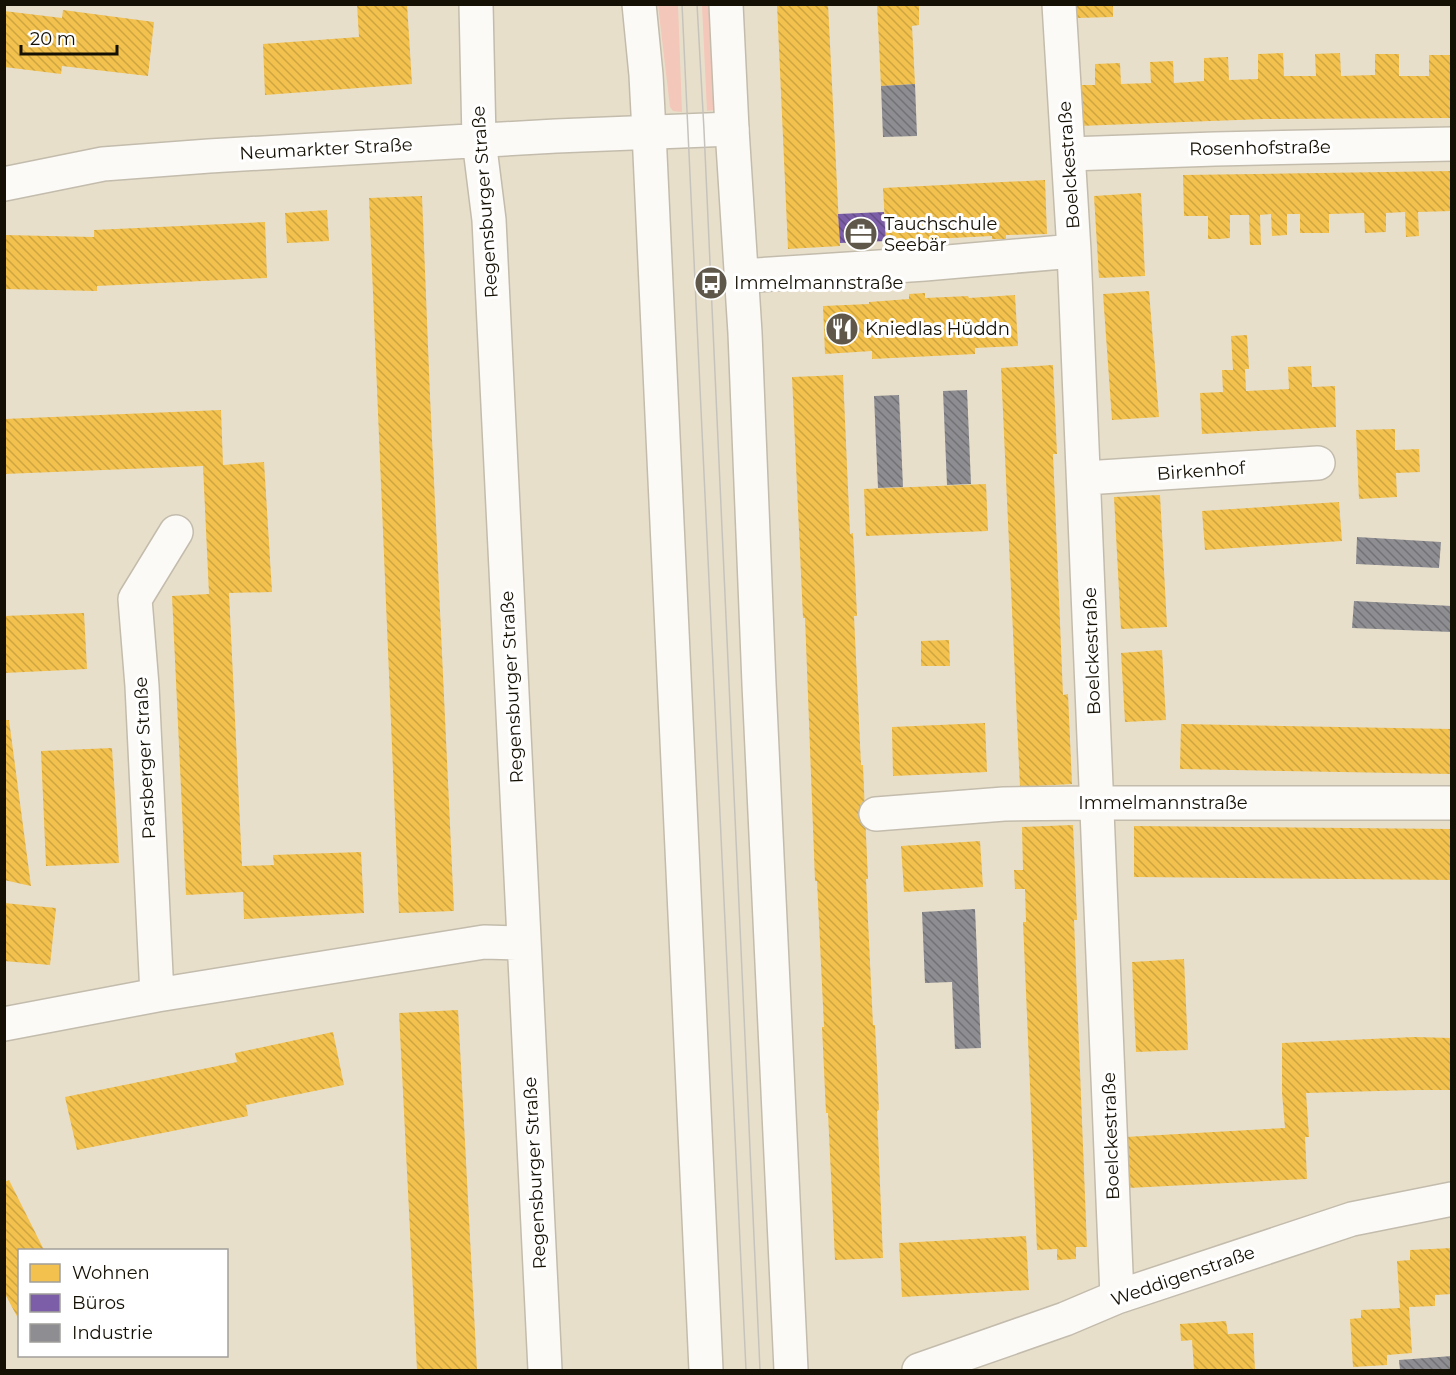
<svg xmlns="http://www.w3.org/2000/svg" width="1456" height="1375" font-family="Montserrat,sans-serif">
  <defs>
    <pattern id="homes-back-hatch" width="6" height="6" patternUnits="userSpaceOnUse" patternTransform="scale(1.5)"><rect width="6" height="6" fill="#f2c14e"/><path d="M-1 5l2 2M0 0l6 6M5-1l2 2" fill="none" stroke="#cfa542"/></pattern>
    <pattern id="offices-back-hatch" width="6" height="6" patternUnits="userSpaceOnUse" patternTransform="scale(1.5)"><rect width="6" height="6" fill="#7b5ea7"/><path d="M-1 5l2 2M0 0l6 6M5-1l2 2" fill="none" stroke="#644c86"/></pattern>
    <pattern id="industry-back-hatch" width="6" height="6" patternUnits="userSpaceOnUse" patternTransform="scale(1.5)"><rect width="6" height="6" fill="#8d8d92"/><path d="M-1 5l2 2M0 0l6 6M5-1l2 2" fill="none" stroke="#727275"/></pattern>
  </defs>
  <rect width="100%" height="100%" fill="#e8dfcb"/>
  <path fill="#f3c7b9" d="M 658,5 L 678,5 L 682,112 L 673,111 L 670,107 Z
    M 702,5 L 710,5 L 714,110 L 707,111 Z"/>
  <path fill="url(#homes-back-hatch)" d="M 357,4 L 407,4 L 412,84 L 265,95 L 263,44 L 359,37 Z
    M 777,4 L 828,4 L 840,246 L 788,249 Z
    M 877,4 L 919,4 L 919,25 L 912,26 L 915,84 L 881,86 Z
    M 1075,4 L 1113,4 L 1113,17 L 1076,18 Z
    M 63,10 L 154,22 L 148,76 L 62,66 L 61,74 L 4,67 L 4,11 L 62,18 Z
    M 1283,53 L 1284,76 L 1316,76 L 1315,54 L 1340,53 L 1341,76 L 1375,75 L 1375,54 L 1399,54 L 1399,76 L 1429,76 L 1429,55 L 1452,55 L 1452,118 L 1264,119 L 1079,126 L 1077,85 L 1095,85 L 1095,64 L 1120,63 L 1121,84 L 1151,83 L 1150,62 L 1173,61 L 1174,83 L 1204,81 L 1204,58 L 1228,57 L 1229,80 L 1258,79 L 1258,54 Z
    M 1452,171 L 1452,211 L 1418,212 L 1419,236 L 1406,237 L 1405,212 L 1386,213 L 1386,232 L 1365,233 L 1364,213 L 1329,214 L 1329,233 L 1300,233 L 1300,214 L 1287,214 L 1287,235 L 1272,236 L 1271,214 L 1260,215 L 1261,245 L 1250,245 L 1249,215 L 1230,215 L 1230,238 L 1219,239 L 1208,239 L 1208,216 L 1184,216 L 1183,175 Z
    M 1045,180 L 1047,234 L 1006,235 L 1006,239 L 992,239 L 992,236 L 932,239 L 932,242 L 918,242 L 918,240 L 886,241 L 883,188 Z
    M 1141,193 L 1145,276 L 1099,278 L 1094,196 Z
    M 422,196 L 430,396 L 454,911 L 399,913 L 369,198 Z
    M 327,210 L 329,241 L 287,243 L 285,213 Z
    M 265,222 L 267,278 L 97,286 L 97,291 L 4,289 L 4,235 L 94,237 L 94,230 Z
    M 1149,291 L 1159,417 L 1112,420 L 1103,294 Z
    M 925,293 L 925,298 L 968,296 L 969,298 L 1015,295 L 1018,346 L 975,348 L 975,354 L 872,359 L 872,351 L 825,354 L 823,306 L 869,304 L 869,302 L 909,299 L 909,294 Z
    M 1247,335 L 1249,369 L 1245,369 L 1246,391 L 1289,389 L 1288,367 L 1311,366 L 1312,387 L 1335,386 L 1336,427 L 1202,434 L 1200,393 L 1223,392 L 1222,370 L 1233,370 L 1231,336 Z
    M 1053,365 L 1057,454 L 1053,454 L 1063,695 L 1068,694 L 1072,784 L 1020,787 L 1001,368 Z
    M 843,375 L 850,534 L 853,533 L 857,616 L 854,616 L 861,765 L 863,765 L 865,814 L 868,879 L 866,879 L 873,1025 L 875,1025 L 879,1110 L 877,1111 L 883,1258 L 835,1260 L 828,1113 L 826,1113 L 822,1027 L 824,1027 L 817,881 L 815,881 L 806,643 L 805,618 L 803,618 L 792,377 Z
    M 221,410 L 223,465 L 264,462 L 272,592 L 229,593 L 242,866 L 274,865 L 273,855 L 361,852 L 364,913 L 244,919 L 243,892 L 186,895 L 172,596 L 209,594 L 203,466 L 4,474 L 4,419 Z
    M 1395,429 L 1395,450 L 1419,449 L 1420,472 L 1396,473 L 1397,497 L 1359,499 L 1356,430 Z
    M 986,484 L 988,531 L 866,536 L 864,489 Z
    M 1160,495 L 1167,627 L 1121,629 L 1114,497 Z
    M 1339,502 L 1342,541 L 1205,550 L 1202,511 Z
    M 84,613 L 87,669 L 4,673 L 4,616 Z
    M 949,640 L 950,666 L 921,666 L 921,641 Z
    M 1162,650 L 1166,720 L 1125,722 L 1121,653 Z
    M 4,720 L 9,720 L 31,886 L 4,880 Z
    M 985,723 L 987,772 L 893,776 L 892,727 Z
    M 1181,724 L 1452,729 L 1452,774 L 1180,769 Z
    M 112,748 L 119,863 L 46,866 L 41,751 Z
    M 1073,825 L 1077,920 L 1074,920 L 1087,1247 L 1076,1247 L 1076,1259 L 1057,1260 L 1057,1249 L 1037,1250 L 1023,922 L 1026,922 L 1025,889 L 1015,889 L 1014,870 L 1023,870 L 1022,827 Z
    M 1134,826 L 1452,829 L 1452,880 L 1134,877 Z
    M 980,841 L 983,887 L 904,892 L 901,846 Z
    M 4,903 L 56,908 L 50,965 L 4,961 Z
    M 1184,959 L 1188,1050 L 1136,1052 L 1132,962 Z
    M 458,1010 L 477,1370 L 417,1370 L 399,1013 Z
    M 333,1032 L 344,1085 L 246,1105 L 248,1116 L 77,1150 L 65,1097 L 237,1062 L 235,1053 Z
    M 1414,1037 L 1452,1038 L 1452,1090 L 1416,1090 L 1306,1093 L 1309,1137 L 1305,1137 L 1307,1179 L 1128,1188 L 1125,1137 L 1285,1128 L 1282,1093 L 1282,1043 Z
    M 9,1180 L 44,1250 L 20,1250 L 20,1322 L 4,1292 L 4,1182 Z
    M 1026,1236 L 1029,1290 L 902,1297 L 899,1243 Z
    M 1452,1248 L 1452,1294 L 1435,1295 L 1435,1306 L 1409,1307 L 1412,1353 L 1387,1355 L 1387,1365 L 1353,1367 L 1350,1319 L 1361,1318 L 1361,1310 L 1400,1308 L 1397,1261 L 1410,1260 L 1410,1250 Z
    M 1226,1321 L 1228,1334 L 1253,1333 L 1255,1370 L 1194,1370 L 1192,1340 L 1181,1341 L 1180,1324 Z"/>
  <path fill="url(#offices-back-hatch)" d="M 884,212 L 886,241 L 840,243 L 838,214 Z"/>
  <path fill="url(#industry-back-hatch)" d="M 915,84 L 917,136 L 883,137 L 881,86 Z
    M 967,390 L 971,484 L 947,485 L 943,391 Z
    M 899,395 L 903,487 L 878,488 L 874,396 Z
    M 1357,537 L 1441,542 L 1439,568 L 1356,564 Z
    M 1354,601 L 1452,606 L 1452,632 L 1352,628 Z
    M 975,909 L 981,1048 L 955,1049 L 952,982 L 925,983 L 922,912 Z
    M 1452,1356 L 1452,1370 L 1400,1370 L 1399,1360 Z"/>
  <g fill="none" stroke-linecap="round" stroke-linejoin="round">
    <g stroke="#c3bcac" stroke-width="36">
      <path id="minor" d="M 476,4 L 479,140 L 489,220 L 545,1370
        M 1059,4 L 1074,251 L 1117,1297
        M 1069,154 L 1215,149 L 1452,144
        M 4,184 L 103,164 L 209,156 L 556,136 L 732,129
        M 741,276 L 925,264 L 1074,251
        M 1085,478 L 1318,463
        M 876,814 L 1004,804 L 1098,803 L 1452,803
        M 157,995 L 142,686 L 135,599 L 176,532
        M 4,1024 L 157,995 L 484,942 L 524,943
        M 919,1370 L 1065,1319 L 1117,1297 L 1352,1219 L 1452,1199"/>
    </g>
    <g stroke="#c3bcac" stroke-width="36">
      <path id="secondary" d="M 639,4 L 646,75 L 649,132 L 706,1370
        M 726,4 L 732,129 L 745,333 L 759,684 L 791,1370"/>
    </g>
    <use href="#minor" stroke="#fcfaf7" stroke-width="33"/>
    <use href="#secondary" stroke="#fcfaf7" stroke-width="33"/>
    <path stroke="#c6c3bd" stroke-width="1.5" d="M 682,4 L 746,1370
      M 697,4 L 704,130 L 760,1370"/>
  </g>
  <defs>
    <g id="office-disc" transform="scale(1.725)"><circle r="9.5" fill="#5f584a" stroke="#fff"/><path d="M-6-3h4V-5.5h4V-3h4V5H-6ZM-1-4.5V-3h2v-1.5ZM-6 0V1H6V0Z" fill="#fff"/></g>
    <g id="bus-disc" transform="scale(1.725)"><circle r="9.5" fill="#5f584a" stroke="#fff"/><path d="M-5-6H5V4H4V6H2V4H-2V6H-4V4H-5ZM-3.5-4V0h7V-4ZM-3.5 1.2v1.5H-2V1.2ZM2 1.2v1.5H3.5V1.2Z" fill="#fff"/></g>
    <g id="restaurant-disc" transform="scale(1.725)"><circle r="9.5" fill="#5f584a" stroke="#fff"/><path d="M-5-6h1v4h1v-4h1v4h1v-4h1v5L-1.5 .5V6h-2V.5L-5-1ZM5-6V6H3V1.5H1.5Q1.5-4 5-6Z" fill="#fff"/></g>
  </defs>
  <g fill-rule="evenodd">
    <use href="#office-disc" x="861" y="234"/>
    <use href="#bus-disc" x="711" y="283"/>
    <use href="#restaurant-disc" x="842" y="329"/>
  </g>
  <g text-anchor="middle" stroke-width="6" stroke-linejoin="round" paint-order="stroke">
    <g font-size="18" fill="#151004" stroke="#fff">
      <text transform="translate(1260 148) rotate(-1)" y="6">Rosenhofstraße</text>
      <text transform="translate(326 149) rotate(-3)" y="6">Neumarkter Straße</text>
      <text transform="translate(1069 165) rotate(-94)" y="6">Boelckestraße</text>
      <text transform="translate(485 202) rotate(-94)" y="6">Regensburger Straße</text>
      <text transform="translate(1201 471) rotate(-4)" y="6">Birkenhof</text>
      <text transform="translate(1092 651) rotate(-92)" y="6">Boelckestraße</text>
      <text transform="translate(512 687) rotate(-93)" y="6">Regensburger Straße</text>
      <text transform="translate(145 758) rotate(-93)" y="6">Parsberger Straße</text>
      <text x="1163" y="809">Immelmannstraße</text>
      <text transform="translate(1111 1136) rotate(-92)" y="6">Boelckestraße</text>
      <text transform="translate(535 1173) rotate(-93)" y="6">Regensburger Straße</text>
      <text transform="translate(1183 1276) rotate(-19)" y="6">Weddigenstraße</text>
    </g>
    <g font-size="18" fill="#151004" stroke="#fff" text-anchor="start">
      <text x="884" y="230">Tauchschule<tspan x="884" dy="21">Seebär</tspan></text>
      <text x="734" y="289">Immelmannstraße</text>
      <text x="865" y="335">Kniedlas Hüddn</text>
    </g>
  </g>
  <rect width="1456" height="1375" fill="none" stroke="#151004" stroke-width="12"/>
  <rect x="18" y="1249" width="210" height="108" fill="#ffffff" stroke="#a19f9b" stroke-width="1.5"/>
  <rect x="30" y="1264" width="30" height="18" fill="#f2c14e" stroke="#a19f9b" stroke-width="1.5"/>
  <text x="72" y="1279" font-size="18" fill="#151004">Wohnen</text>
  <rect x="30" y="1294" width="30" height="18" fill="#7b5ea7" stroke="#a19f9b" stroke-width="1.5"/>
  <text x="72" y="1309" font-size="18" fill="#151004">Büros</text>
  <rect x="30" y="1324" width="30" height="18" fill="#8d8d92" stroke="#a19f9b" stroke-width="1.5"/>
  <text x="72" y="1339" font-size="18" fill="#151004">Industrie</text>
  <path d="M21 45v9h96v-9" fill="none" stroke="#151004" stroke-width="3"/>
  <text x="30" y="45" font-size="18" fill="#151004" stroke="#ffffff" stroke-width="4.5" paint-order="stroke">20 m</text>
</svg>
